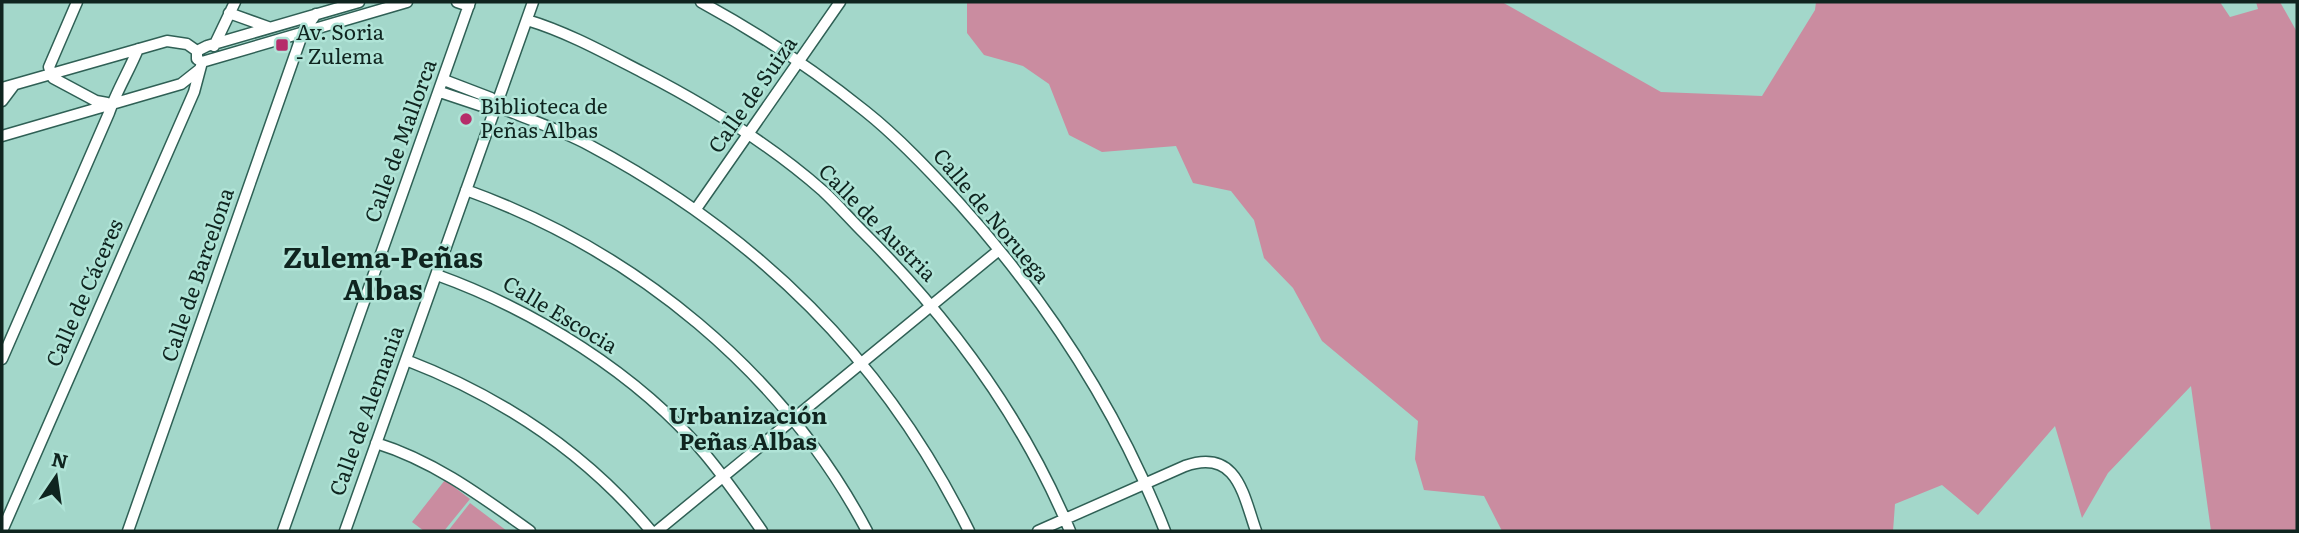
<svg xmlns="http://www.w3.org/2000/svg" width="2299" height="533" font-family="Literata,serif">
  <rect width="100%" height="100%" fill="#a3d7ca"/>
  <path fill="#ca8ca0" d="M 967,2 L 1502,2 L 1661,92 L 1762,96 L 1815,10 L 1816,2 L 2220,2 L 2230,17 L 2258,9 L 2256,2 L 2280,2 L 2297,32 L 2297,531 L 2211,531 L 2191,386 L 2108,473 L 2082,518 L 2055,426 L 1978,515 L 1942,485 L 1895,504 L 1893,531 L 1502,531 L 1484,496 L 1424,490 L 1415,459 L 1418,421 L 1322,341 L 1293,288 L 1264,258 L 1254,220 L 1231,191 L 1193,183 L 1176,146 L 1102,152 L 1069,135 L 1049,84 L 1023,66 L 984,55 L 967,33 Z
    M 445,480 L 470,499 L 444,531 L 424,531 L 412,522 Z
    M 470,503 L 507,531 L 448,531 Z"/>
  <g fill="none" stroke-linecap="round" stroke-linejoin="round">
    <g stroke="#2f6055" stroke-width="13">
      <path id="minor" d="M 77,2 L 49,67 L 53,78 L 96,101 L 107,103
        M 457,2 L 469,6
        M 701,2 C 758,33 814,70 865,111 C 899,138 930,171 960,204 C 1046,300 1118,411 1165,531
        M 229,13 L 268,27
        M 527,20 C 567,32 605,53 642,72 C 704,104 771,145 823,191 C 837,204 850,219 864,233 C 950,319 1023,418 1070,531
        M 214,46 L 235,2
        M 197,51 L 207,46 L 359,2
        M 202,62 L 407,2
        M 444,80 L 491,98 L 495,106
        M 2,88 L 167,41 L 187,44 L 197,51 L 197,59 L 202,62 L 194,92 L 2,531
        M 440,92 L 488,108 L 501,108 C 530,120 561,130 589,145 C 758,235 884,359 969,531
        M 2,101 L 14,85
        M 2,136 L 181,84 L 200,69
        M 466,190 C 635,251 782,371 867,531
        M 696,209 L 840,2
        M 437,275 C 534,310 638,374 705,454 C 725,478 744,505 762,531
        M 2,359 L 109,113 C 116,92 129,71 138,49
        M 406,360 C 502,397 585,452 651,531
        M 376,443 C 434,461 481,496 530,531
        M 128,531 L 303,32 L 316,14
        M 283,531 L 470,2
        M 345,531 L 533,2
        M 657,531 L 999,250
        M 1038,531 L 1185,466 C 1237,448 1243,494 1256,531"/>
    </g>
    <use href="#minor" stroke="#fff" stroke-width="10"/>
  </g>
  <g fill="#b62d6a" stroke="#b0e4d7" stroke-width="2.5">
    <rect x="275" y="38" width="14" height="14" rx="3.5"/>
    <circle cx="466" cy="119" r="7"/>
  </g>
  <g text-anchor="middle" stroke-width="5" stroke-linejoin="round" paint-order="stroke">
    <g font-size="21" fill="#0f241f" stroke="#b0e4d7" text-anchor="start">
      <text x="296" y="40">Av. Soria<tspan x="296" dy="24">- Zulema</tspan></text>
      <text x="480" y="114">Biblioteca de<tspan x="480" dy="24">Peñas Albas</tspan></text>
    </g>
    <g font-size="21" fill="#0f241f" stroke="#b0e4d7">
      <text transform="translate(753 95) rotate(-55)" y="7">Calle de Suiza</text>
      <text transform="translate(401 141) rotate(-70)" y="7">Calle de Mallorca</text>
      <text transform="translate(991 216) rotate(50)" y="7">Calle de Noruega</text>
      <text transform="translate(877 223) rotate(45)" y="7">Calle de Austria</text>
      <text transform="translate(198 275) rotate(-71)" y="7">Calle de Barcelona</text>
      <text transform="translate(85 293) rotate(-66)" y="7">Calle de Cáceres</text>
      <text transform="translate(560 315) rotate(31)" y="7">Calle Escocia</text>
      <text transform="translate(367 411) rotate(-70)" y="7">Calle de Alemania</text>
    </g>
    <g font-size="23" font-weight="bold" fill="#0f241f" stroke="#b0e4d7">
      <text x="748" y="424">Urbanización<tspan x="748" dy="26">Peñas Albas</tspan></text>
    </g>
    <g font-size="28" font-weight="bold" fill="#0f241f" stroke="#b0e4d7">
      <text x="383" y="268">Zulema-Peñas<tspan x="383" dy="32">Albas</tspan></text>
    </g>
  </g>
  <rect width="2299" height="533" fill="none" stroke="#0f241f" stroke-width="7"/>
  <g transform="translate(56 477) rotate(13)" stroke="#b0e4d7" stroke-width="5" paint-order="stroke">
  <path d="M0-5L12 26L0 18L-12 26Z" fill="#0f241f"/>
  <text y="-10" font-size="19" font-weight="bold" text-anchor="middle" fill="#0f241f">N</text>
  </g>
</svg>
